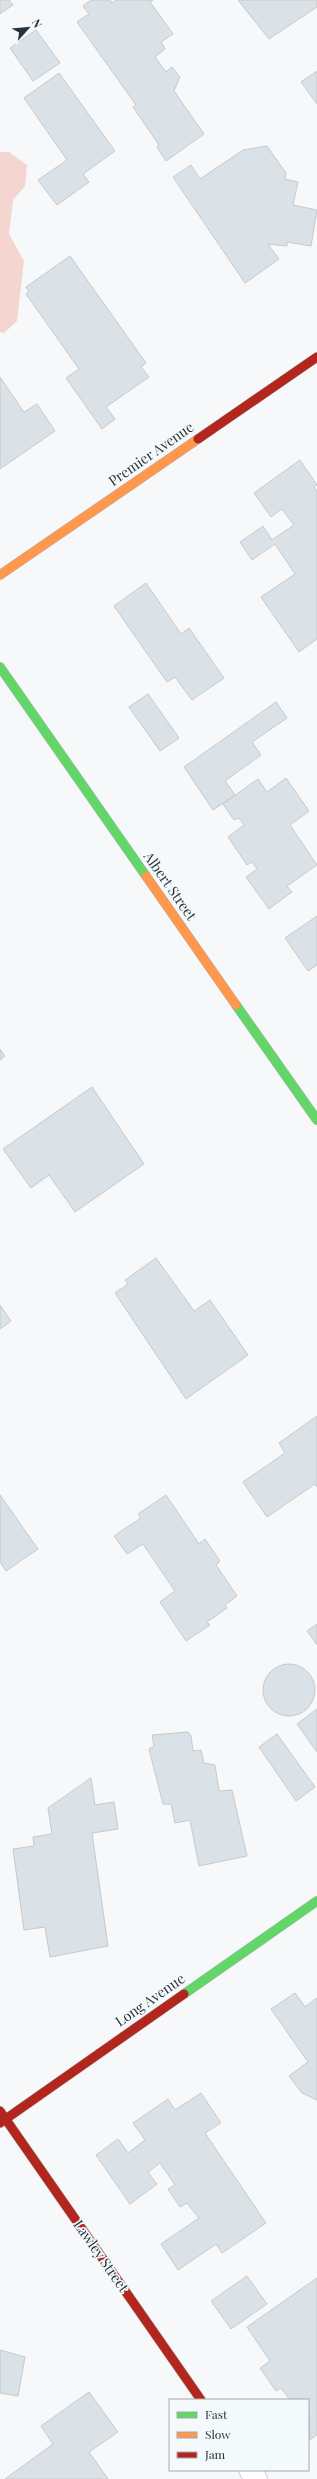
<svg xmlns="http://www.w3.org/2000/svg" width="317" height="2479" font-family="'Playfair Display',serif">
  <rect width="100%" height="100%" fill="#f6f8fa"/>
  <path fill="#f4d5d0" d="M 0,152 L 9,152 L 27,165 L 25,186 L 13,200 L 9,234 L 24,261 L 17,321 L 4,333 L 0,332 Z"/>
  <path fill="#dbe2e7" stroke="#c4cacd" d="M 0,0 L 9,0 L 13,5 L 0,14 Z
    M 91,0 L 110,0 L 112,3 L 116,0 L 153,0 L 150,2 L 173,34 L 161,42 L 165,49 L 155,57 L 166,72 L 172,67 L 180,77 L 174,91 L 204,134 L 166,161 L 157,147 L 159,145 L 133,107 L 136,105 L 77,22 L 89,14 L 83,6 Z
    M 238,0 L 317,0 L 317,7 L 269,39 Z
    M 36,30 L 60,63 L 33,81 L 10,48 Z
    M 317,71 L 317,104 L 301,82 Z
    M 59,73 L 115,151 L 83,174 L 89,182 L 57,205 L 38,180 L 67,160 L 24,98 Z
    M 267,146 L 286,173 L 285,179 L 298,182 L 293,205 L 317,210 L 311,246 L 287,242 L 287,246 L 268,244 L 279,259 L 245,283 L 173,177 L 191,165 L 200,179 L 243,150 Z
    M 70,256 L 146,363 L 141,367 L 149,377 L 106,407 L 115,419 L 102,429 L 66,378 L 79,369 L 26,294 L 29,292 L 26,287 Z
    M 0,377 L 24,412 L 37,404 L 55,431 L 0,469 Z
    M 300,460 L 317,485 L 314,487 L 317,491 L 317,639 L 299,652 L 261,597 L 295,574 L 275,544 L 252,560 L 240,542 L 263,526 L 272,540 L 294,525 L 282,509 L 271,517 L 254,493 Z
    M 146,583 L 181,634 L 189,628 L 224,678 L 192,700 L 175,677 L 167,682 L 114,606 Z
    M 148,694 L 179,738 L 160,751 L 129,707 Z
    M 276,702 L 287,718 L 252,742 L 261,755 L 225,781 L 235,795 L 213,810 L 184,767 Z
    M 286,778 L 309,811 L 290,825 L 317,865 L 287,886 L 292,892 L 269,909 L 246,877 L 257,869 L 252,862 L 247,865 L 228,837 L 244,825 L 239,818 L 234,820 L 223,804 L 258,779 L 267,792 Z
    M 317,916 L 317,965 L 308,971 L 285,938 Z
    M 0,1049 L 5,1056 L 0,1060 Z
    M 92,1087 L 144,1164 L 75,1212 L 49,1175 L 31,1188 L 3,1149 Z
    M 156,1258 L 194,1311 L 210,1300 L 248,1355 L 186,1399 L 115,1293 L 128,1284 L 125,1280 Z
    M 0,1305 L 11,1321 L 0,1329 Z
    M 317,1416 L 317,1487 L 315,1484 L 267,1517 L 243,1482 L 285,1453 L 279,1443 Z
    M 0,1495 L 38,1549 L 6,1571 L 0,1562 Z
    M 166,1495 L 199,1544 L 205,1539 L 220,1561 L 216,1565 L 237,1596 L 225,1605 L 227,1608 L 207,1622 L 210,1625 L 186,1641 L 160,1602 L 175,1591 L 143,1544 L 127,1554 L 114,1536 L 141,1518 L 138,1514 Z
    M 317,1624 L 317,1645 L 307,1631 Z
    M263 1690a26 26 0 1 1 52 0a26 26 0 1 1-52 0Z
    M 317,1709 L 317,1752 L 297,1724 Z
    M 188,1732 L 191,1736 L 193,1751 L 201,1750 L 204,1763 L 215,1765 L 219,1791 L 232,1790 L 247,1856 L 199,1866 L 190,1820 L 175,1823 L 171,1804 L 163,1804 L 149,1749 L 154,1746 L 152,1735 Z
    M 277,1734 L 315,1787 L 296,1801 L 259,1747 Z
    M 91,1778 L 95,1805 L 114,1802 L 118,1829 L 92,1833 L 108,1946 L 50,1957 L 45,1927 L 24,1930 L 13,1849 L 34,1846 L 33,1837 L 52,1834 L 48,1808 Z
    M 295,1993 L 305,2007 L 317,1998 L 317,2100 L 302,2093 L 289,2076 L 308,2062 L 271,2009 Z
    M 201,2093 L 221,2123 L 205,2133 L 266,2223 L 222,2253 L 216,2244 L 178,2270 L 161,2244 L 199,2218 L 187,2203 L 180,2207 L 168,2189 L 175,2185 L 160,2163 L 148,2172 L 157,2184 L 130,2204 L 96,2155 L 118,2139 L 128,2153 L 145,2140 L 133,2123 L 168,2099 L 175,2110 Z
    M 247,2276 L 267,2304 L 231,2329 L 211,2301 Z
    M 317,2278 L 317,2435 L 310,2440 L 308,2400 L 290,2400 L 281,2388 L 276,2391 L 260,2368 L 270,2361 L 247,2327 Z
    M 0,2350 L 25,2357 L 18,2396 L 0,2393 Z
    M 89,2392 L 118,2432 L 89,2452 L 108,2479 L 5,2479 L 53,2444 L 41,2426 Z"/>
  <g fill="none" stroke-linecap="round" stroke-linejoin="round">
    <g stroke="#aeb4b8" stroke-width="23">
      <path id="street" d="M 250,2470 L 256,2479"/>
    </g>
    <g stroke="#aeb4b8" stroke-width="10">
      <path id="fast" d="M 0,667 L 146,876
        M 236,1005 L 317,1120
        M 184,1994 L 317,1901"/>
    </g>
    <g stroke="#aeb4b8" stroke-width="10">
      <path id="slow" d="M 0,575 L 198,439
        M 146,876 L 236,1005"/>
    </g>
    <g stroke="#aeb4b8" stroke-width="10">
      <path id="jam" d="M 198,439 L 317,357
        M 0,2111 L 201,2400
        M 0,2123 L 184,1994"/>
    </g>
    <use href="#street" stroke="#fefefe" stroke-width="22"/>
    <use href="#fast" stroke="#63d668" stroke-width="9"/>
    <use href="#slow" stroke="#ff974d" stroke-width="9"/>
    <use href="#jam" stroke="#b3261e" stroke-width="9"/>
  </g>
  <g text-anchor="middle" stroke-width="3.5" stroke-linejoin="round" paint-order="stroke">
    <g font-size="14" fill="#283238" stroke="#f4f9fc">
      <text transform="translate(151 454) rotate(-35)" y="5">Premier Avenue</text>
      <text transform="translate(170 886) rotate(55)" y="5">Albert Street</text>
      <text transform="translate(150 2000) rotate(-35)" y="5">Long Avenue</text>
      <text transform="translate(101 2256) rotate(55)" y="5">Lawley Street</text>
    </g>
  </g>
  <rect x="169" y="2399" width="140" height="72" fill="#f4f9fc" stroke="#a2a9ae"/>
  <rect x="177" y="2412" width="20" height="6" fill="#63d668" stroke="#a2a9ae"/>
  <text x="205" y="2419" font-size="12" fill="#283238">Fast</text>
  <rect x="177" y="2432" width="20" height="6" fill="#ff974d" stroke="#a2a9ae"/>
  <text x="205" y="2439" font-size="12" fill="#283238">Slow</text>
  <rect x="177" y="2452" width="20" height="6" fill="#b3261e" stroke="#a2a9ae"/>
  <text x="205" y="2459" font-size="12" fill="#283238">Jam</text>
  <g transform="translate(28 28) rotate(63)" stroke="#f4f9fc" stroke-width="3" paint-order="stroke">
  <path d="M0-3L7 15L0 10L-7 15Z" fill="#283238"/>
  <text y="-6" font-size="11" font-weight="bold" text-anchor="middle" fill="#283238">N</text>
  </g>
</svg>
